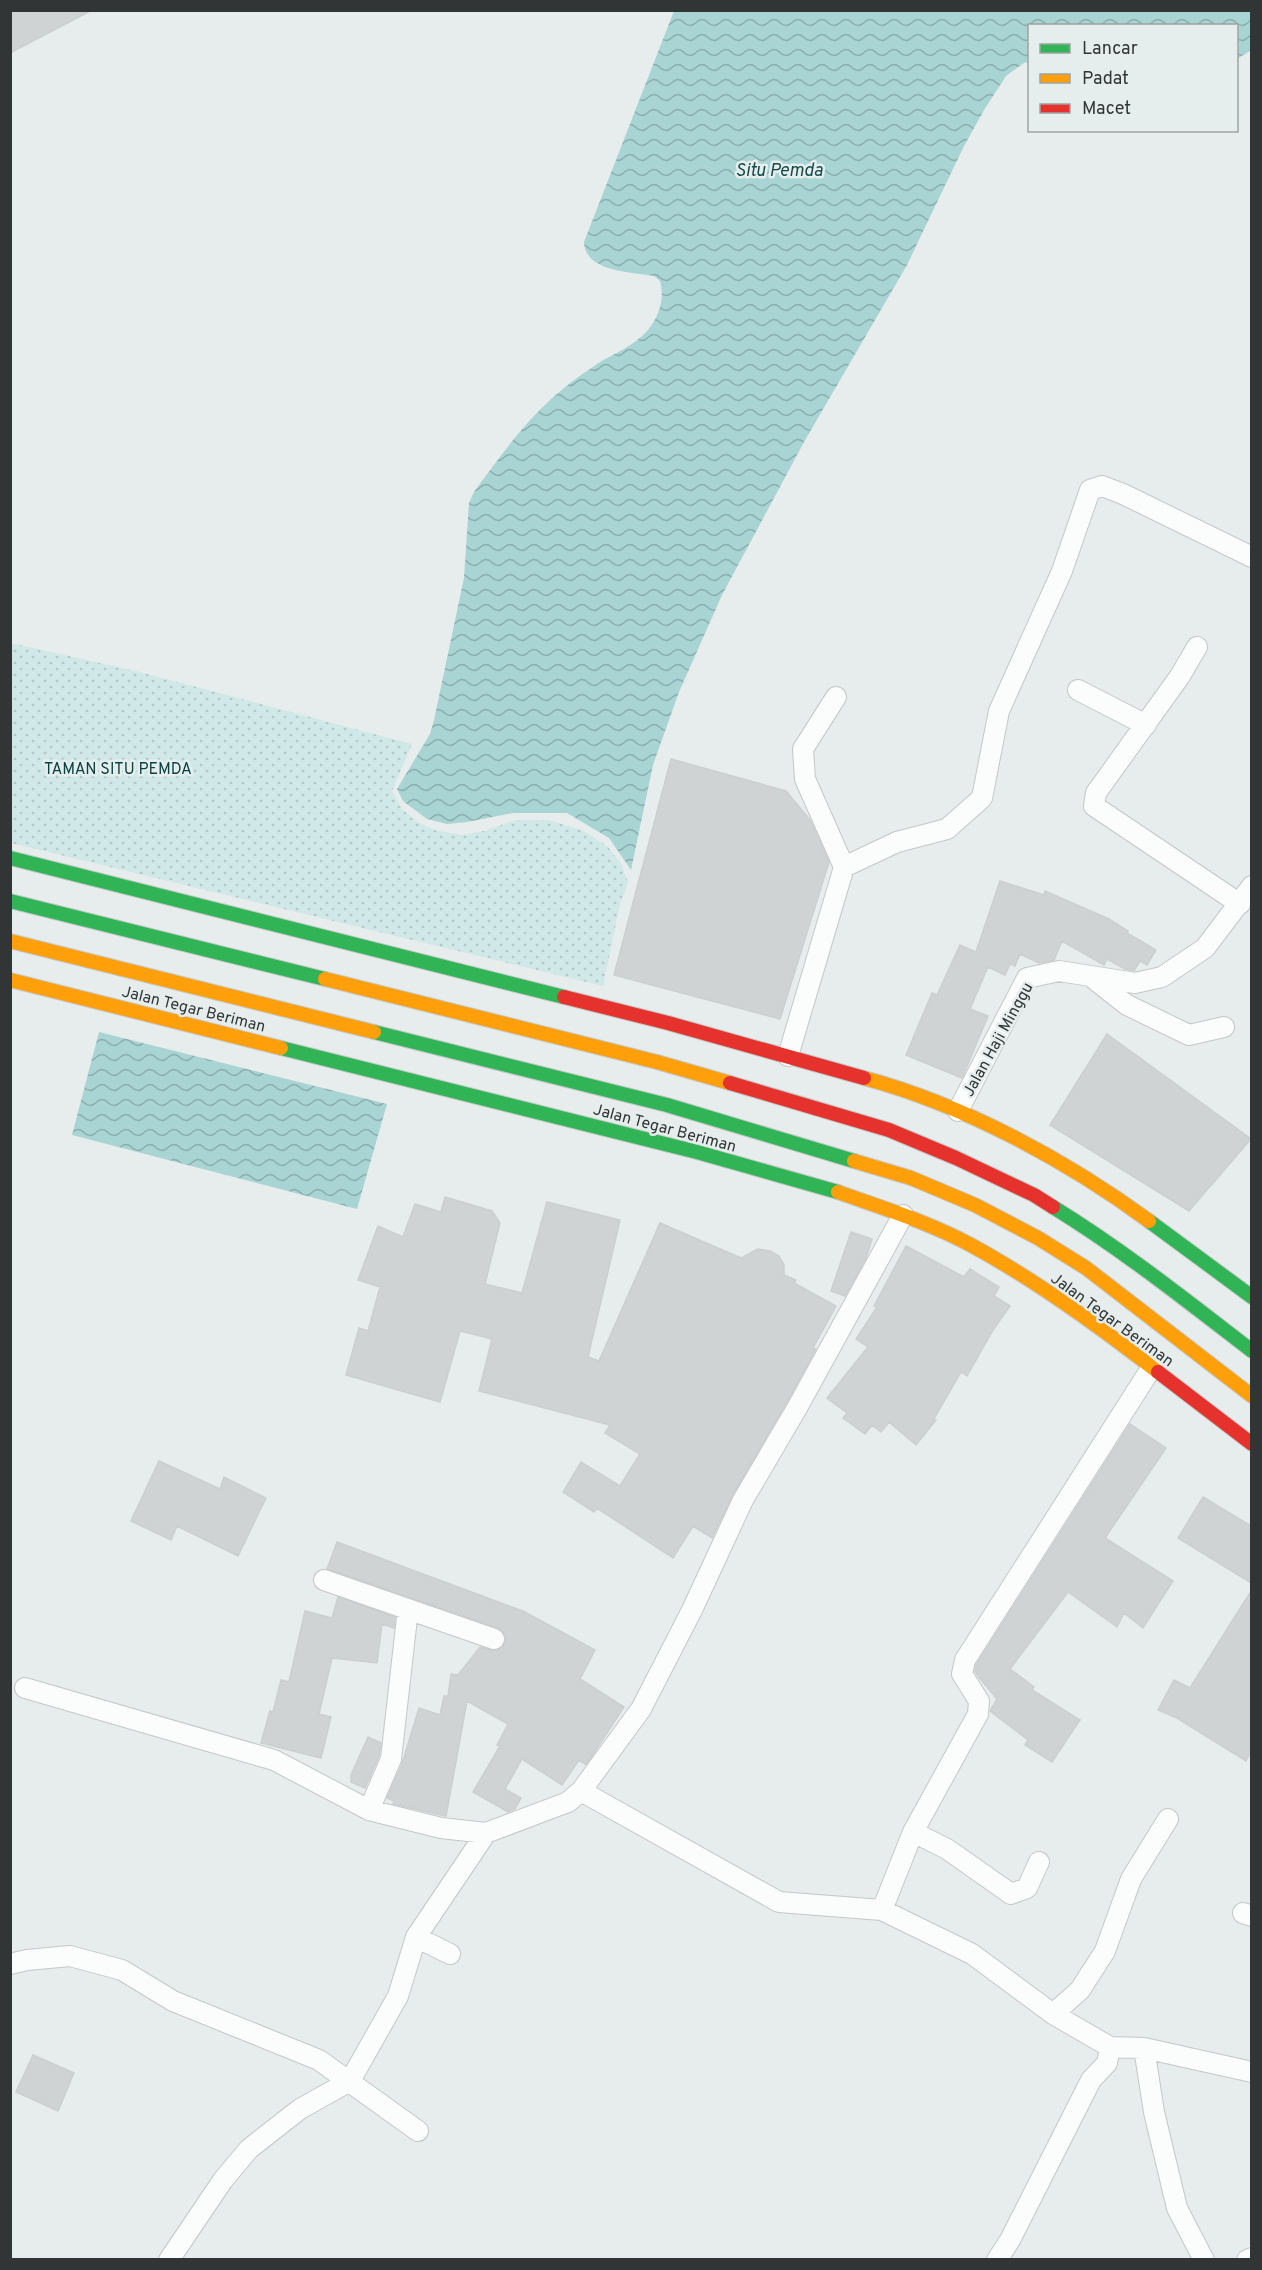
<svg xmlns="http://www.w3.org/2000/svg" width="1262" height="2270" font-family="Overpass,sans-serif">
  <defs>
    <pattern id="park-dots" width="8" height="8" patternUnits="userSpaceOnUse" patternTransform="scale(1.5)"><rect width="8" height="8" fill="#d1e8e8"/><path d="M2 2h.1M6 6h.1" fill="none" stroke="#b4c8c8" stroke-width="1.8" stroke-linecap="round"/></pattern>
    <pattern id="water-waves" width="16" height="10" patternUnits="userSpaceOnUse" patternTransform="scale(1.5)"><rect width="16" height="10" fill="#a9d4d4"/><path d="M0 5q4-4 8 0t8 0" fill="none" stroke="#8aadad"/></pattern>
  </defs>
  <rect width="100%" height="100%" fill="#e7ecec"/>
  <path fill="url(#park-dots)" d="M 11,643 L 140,672 L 412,744 L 392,791 L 402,809 L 418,822 L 434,830 L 462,835 L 484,831 L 516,820 L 549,820 L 584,831 L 607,846 L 622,865 L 628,883 L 620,904 L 603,986 L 11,843 Z"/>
  <path fill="url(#water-waves)" d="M 674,11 L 1251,11 L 1251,50 L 1237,59 L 1236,26 L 1030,26 L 1029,62 L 1024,63 L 1006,76 L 984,110 L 963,148 L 907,265 L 804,442 L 722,595 L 679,692 L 653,765 L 631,870 L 609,838 L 567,813 L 513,813 L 467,822 L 447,824 L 427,819 L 403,801 L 397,789 L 430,734 L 434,720 L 464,578 L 469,503 L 474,492 C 499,458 525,421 557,394 C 569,383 584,373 597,364 C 614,353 633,347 647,331 C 659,317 665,299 660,281 L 654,276 C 631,272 585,272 584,242 Z
    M 99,1032 L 387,1104 L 357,1209 L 72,1135 Z"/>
  <path fill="#cfd3d3" stroke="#cbcfcf" stroke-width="1.5" d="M 10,10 L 92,10 L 10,53 Z
    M 671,759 L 786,791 L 810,820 L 829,862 L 780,1019 L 614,975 Z
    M 1000,881 L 1044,895 L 1045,891 L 1109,919 L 1128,931 L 1127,933 L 1156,950 L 1147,965 L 1140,961 L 1134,971 L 1125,969 L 1107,959 L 1104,965 L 1062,941 L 1054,960 L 1039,963 L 1020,954 L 1015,966 L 1010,964 L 1005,975 L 988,967 L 970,1009 L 988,1016 L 962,1078 L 906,1055 L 932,993 L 937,995 L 960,945 L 976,952 Z
    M 1107,1034 L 1251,1139 L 1189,1211 L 1050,1125 Z
    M 445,1197 L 492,1211 L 500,1223 L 485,1284 L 522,1293 L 547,1202 L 620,1220 L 588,1357 L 599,1361 L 660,1223 L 741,1258 L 758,1249 L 770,1251 L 779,1256 L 784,1265 L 784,1275 L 796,1280 L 794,1283 L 836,1306 L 813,1348 L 816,1349 L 787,1402 L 733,1494 L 712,1538 L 693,1526 L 673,1558 L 597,1508 L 594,1512 L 563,1492 L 581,1462 L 620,1486 L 640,1454 L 605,1433 L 610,1425 L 479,1391 L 492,1339 L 460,1331 L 440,1402 L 346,1375 L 359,1328 L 368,1331 L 380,1287 L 358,1280 L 378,1226 L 403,1237 L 415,1204 L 441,1212 Z
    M 851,1232 L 872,1239 L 866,1258 L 845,1296 L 831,1291 Z
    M 906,1246 L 964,1277 L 970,1269 L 999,1287 L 994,1296 L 1010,1306 L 993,1330 L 967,1376 L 961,1372 L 934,1419 L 936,1420 L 916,1445 L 889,1422 L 881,1432 L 872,1425 L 865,1434 L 843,1418 L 847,1413 L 827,1398 L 868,1347 L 856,1339 L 877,1307 L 874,1306 Z
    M 1130,1424 L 1166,1448 L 1105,1538 L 1173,1581 L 1143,1628 L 1124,1613 L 1117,1627 L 1068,1592 L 1010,1669 L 1034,1687 L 1032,1690 L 1080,1720 L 1052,1762 L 1025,1745 L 1028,1740 L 990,1711 L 997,1699 L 978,1676 L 975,1671 L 976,1665 Z
    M 159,1461 L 220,1489 L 224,1477 L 266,1498 L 238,1556 L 177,1526 L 171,1540 L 131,1521 Z
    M 1203,1497 L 1251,1526 L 1251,1583 L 1178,1538 Z
    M 337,1542 L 523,1611 L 595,1650 L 580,1679 L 624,1707 L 586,1765 L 579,1760 L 562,1785 L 522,1759 L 505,1789 L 521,1798 L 515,1809 L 508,1812 L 473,1792 L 500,1746 L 497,1745 L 508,1724 L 467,1701 L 446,1816 L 393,1804 L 394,1801 L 387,1798 L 402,1764 L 419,1708 L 440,1715 L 444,1696 L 448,1696 L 451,1674 L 458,1675 L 480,1647 L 491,1650 L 501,1648 L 505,1643 L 506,1636 L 498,1628 L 327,1569 Z
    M 1251,1591 L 1251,1751 L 1246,1761 L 1177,1718 L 1158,1710 L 1174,1680 L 1190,1688 Z
    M 338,1597 L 395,1617 L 394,1628 L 382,1624 L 377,1663 L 332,1658 L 319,1714 L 331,1717 L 321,1758 L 261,1743 L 270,1711 L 273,1712 L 281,1680 L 289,1682 L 305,1611 L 332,1618 Z
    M 368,1737 L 381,1743 L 379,1756 L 365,1788 L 351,1782 L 351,1775 Z
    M 33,2055 L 74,2073 L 58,2111 L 16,2092 Z"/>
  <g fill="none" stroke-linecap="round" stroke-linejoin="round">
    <g stroke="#c4c8c7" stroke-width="22">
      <path id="street" d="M 1197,647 L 1180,676 L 1096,793 L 1094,806 L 1240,904
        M 1078,690 L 1146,725
        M 844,867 L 897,842 L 947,829 L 982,798 L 999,711 L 1062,571 L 1090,490 L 1102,486 L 1123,494 L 1252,557
        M 1094,979 L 1127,1005 L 1189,1035 L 1224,1027
        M 788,1056 L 844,867 L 805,779 L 803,749 L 836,697
        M 958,1111 L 1027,978 L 1059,971 L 1135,983 L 1162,977 L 1205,948 L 1252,886
        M 324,1580 L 494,1639
        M 25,1688 L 274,1760 L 369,1810 L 441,1828 L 486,1833
        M 581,1791 L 779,1902 L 882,1910 L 972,1954 L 1053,2014 L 1110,2047 L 1144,2048 L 1252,2072
        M 369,1810 L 391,1759 L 408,1609
        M 913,1832 L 947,1849 L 1011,1894 L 1027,1888 L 1039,1862
        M 882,1910 L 913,1832 L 978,1714 L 979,1701 L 962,1674 L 965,1660 L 1152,1367
        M 1243,1913 L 1252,1916
        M 416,1937 L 450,1954
        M 10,1964 L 27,1960 L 70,1956 L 122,1970 L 173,2001 L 319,2060 L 418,2131
        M 1053,2014 L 1080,1990 L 1105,1951 L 1131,1879 L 1168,1819
        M 1144,2048 L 1154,2112 L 1177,2208 L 1204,2260
        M 169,2260 L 223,2180 L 249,2149 L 300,2109 L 350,2081 L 398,1996 L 416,1937 L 486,1833 L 568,1802 L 581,1791 L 641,1709 L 692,1610 L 743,1500 L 797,1408 L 903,1215
        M 997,2260 L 1010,2240 L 1091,2080 L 1107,2063 L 1110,2047
        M 1247,2260 L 1252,2258"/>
    </g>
    <g stroke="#c4c8c7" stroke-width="16">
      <path id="fast" d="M 10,858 L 564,997
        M 10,901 L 325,979
        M 374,1032 L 667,1105 L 854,1161
        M 281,1048 L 697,1152 L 838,1192
        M 1053,1207 C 1123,1250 1187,1301 1252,1351
        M 1149,1221 L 1252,1297"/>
    </g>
    <g stroke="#c4c8c7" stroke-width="16">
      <path id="slow" d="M 10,941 L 374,1032
        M 325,979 L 657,1062 L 730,1083
        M 10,980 L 281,1048
        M 864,1078 C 964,1105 1066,1160 1149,1221
        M 854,1161 L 911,1178 L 975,1205 L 1038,1238 L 1086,1268 L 1252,1396
        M 838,1192 C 882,1208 928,1222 969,1244 C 1036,1280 1099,1326 1158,1372"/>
    </g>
    <g stroke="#c4c8c7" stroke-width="16">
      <path id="jam" d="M 564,997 L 668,1023 L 864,1078
        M 730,1083 L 889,1130 L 956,1158 L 1034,1195 L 1053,1207
        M 1158,1372 L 1252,1444"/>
    </g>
    <use href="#street" stroke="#fbfcfc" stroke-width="20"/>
    <use href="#fast" stroke="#30b455" stroke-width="14"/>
    <use href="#slow" stroke="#ff9f0a" stroke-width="14"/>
    <use href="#jam" stroke="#e5322d" stroke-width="14"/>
  </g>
  <g text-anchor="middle" stroke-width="5" stroke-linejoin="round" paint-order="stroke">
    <g font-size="16" fill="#094242" stroke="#e6eded">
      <text x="118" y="774">TAMAN SITU PEMDA</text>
    </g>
    <g font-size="16" fill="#323535" stroke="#e6eded">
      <text transform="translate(194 1008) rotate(14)" y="6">Jalan Tegar Beriman</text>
      <text transform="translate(997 1039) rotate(-61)" y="6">Jalan Haji Minggu</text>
      <text transform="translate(665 1127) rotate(15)" y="6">Jalan Tegar Beriman</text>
      <text transform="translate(1113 1319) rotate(36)" y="6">Jalan Tegar Beriman</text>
    </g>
    <g font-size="18" font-style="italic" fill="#134949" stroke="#e6eded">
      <text x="779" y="176">Situ Pemda</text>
    </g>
  </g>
  <rect width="1262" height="2270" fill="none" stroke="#323535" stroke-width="24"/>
  <rect x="1028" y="24" width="210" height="108" fill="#e6eded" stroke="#9ea3a3" stroke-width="1.5"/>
  <rect x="1040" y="44" width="30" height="9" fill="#30b455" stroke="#9ea3a3" stroke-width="1.5"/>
  <text x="1082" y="54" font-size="18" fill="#323535">Lancar</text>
  <rect x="1040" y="74" width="30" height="9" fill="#ff9f0a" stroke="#9ea3a3" stroke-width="1.5"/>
  <text x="1082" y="84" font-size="18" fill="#323535">Padat</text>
  <rect x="1040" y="104" width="30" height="9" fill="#e5322d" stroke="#9ea3a3" stroke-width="1.5"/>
  <text x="1082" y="114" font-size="18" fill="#323535">Macet</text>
</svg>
